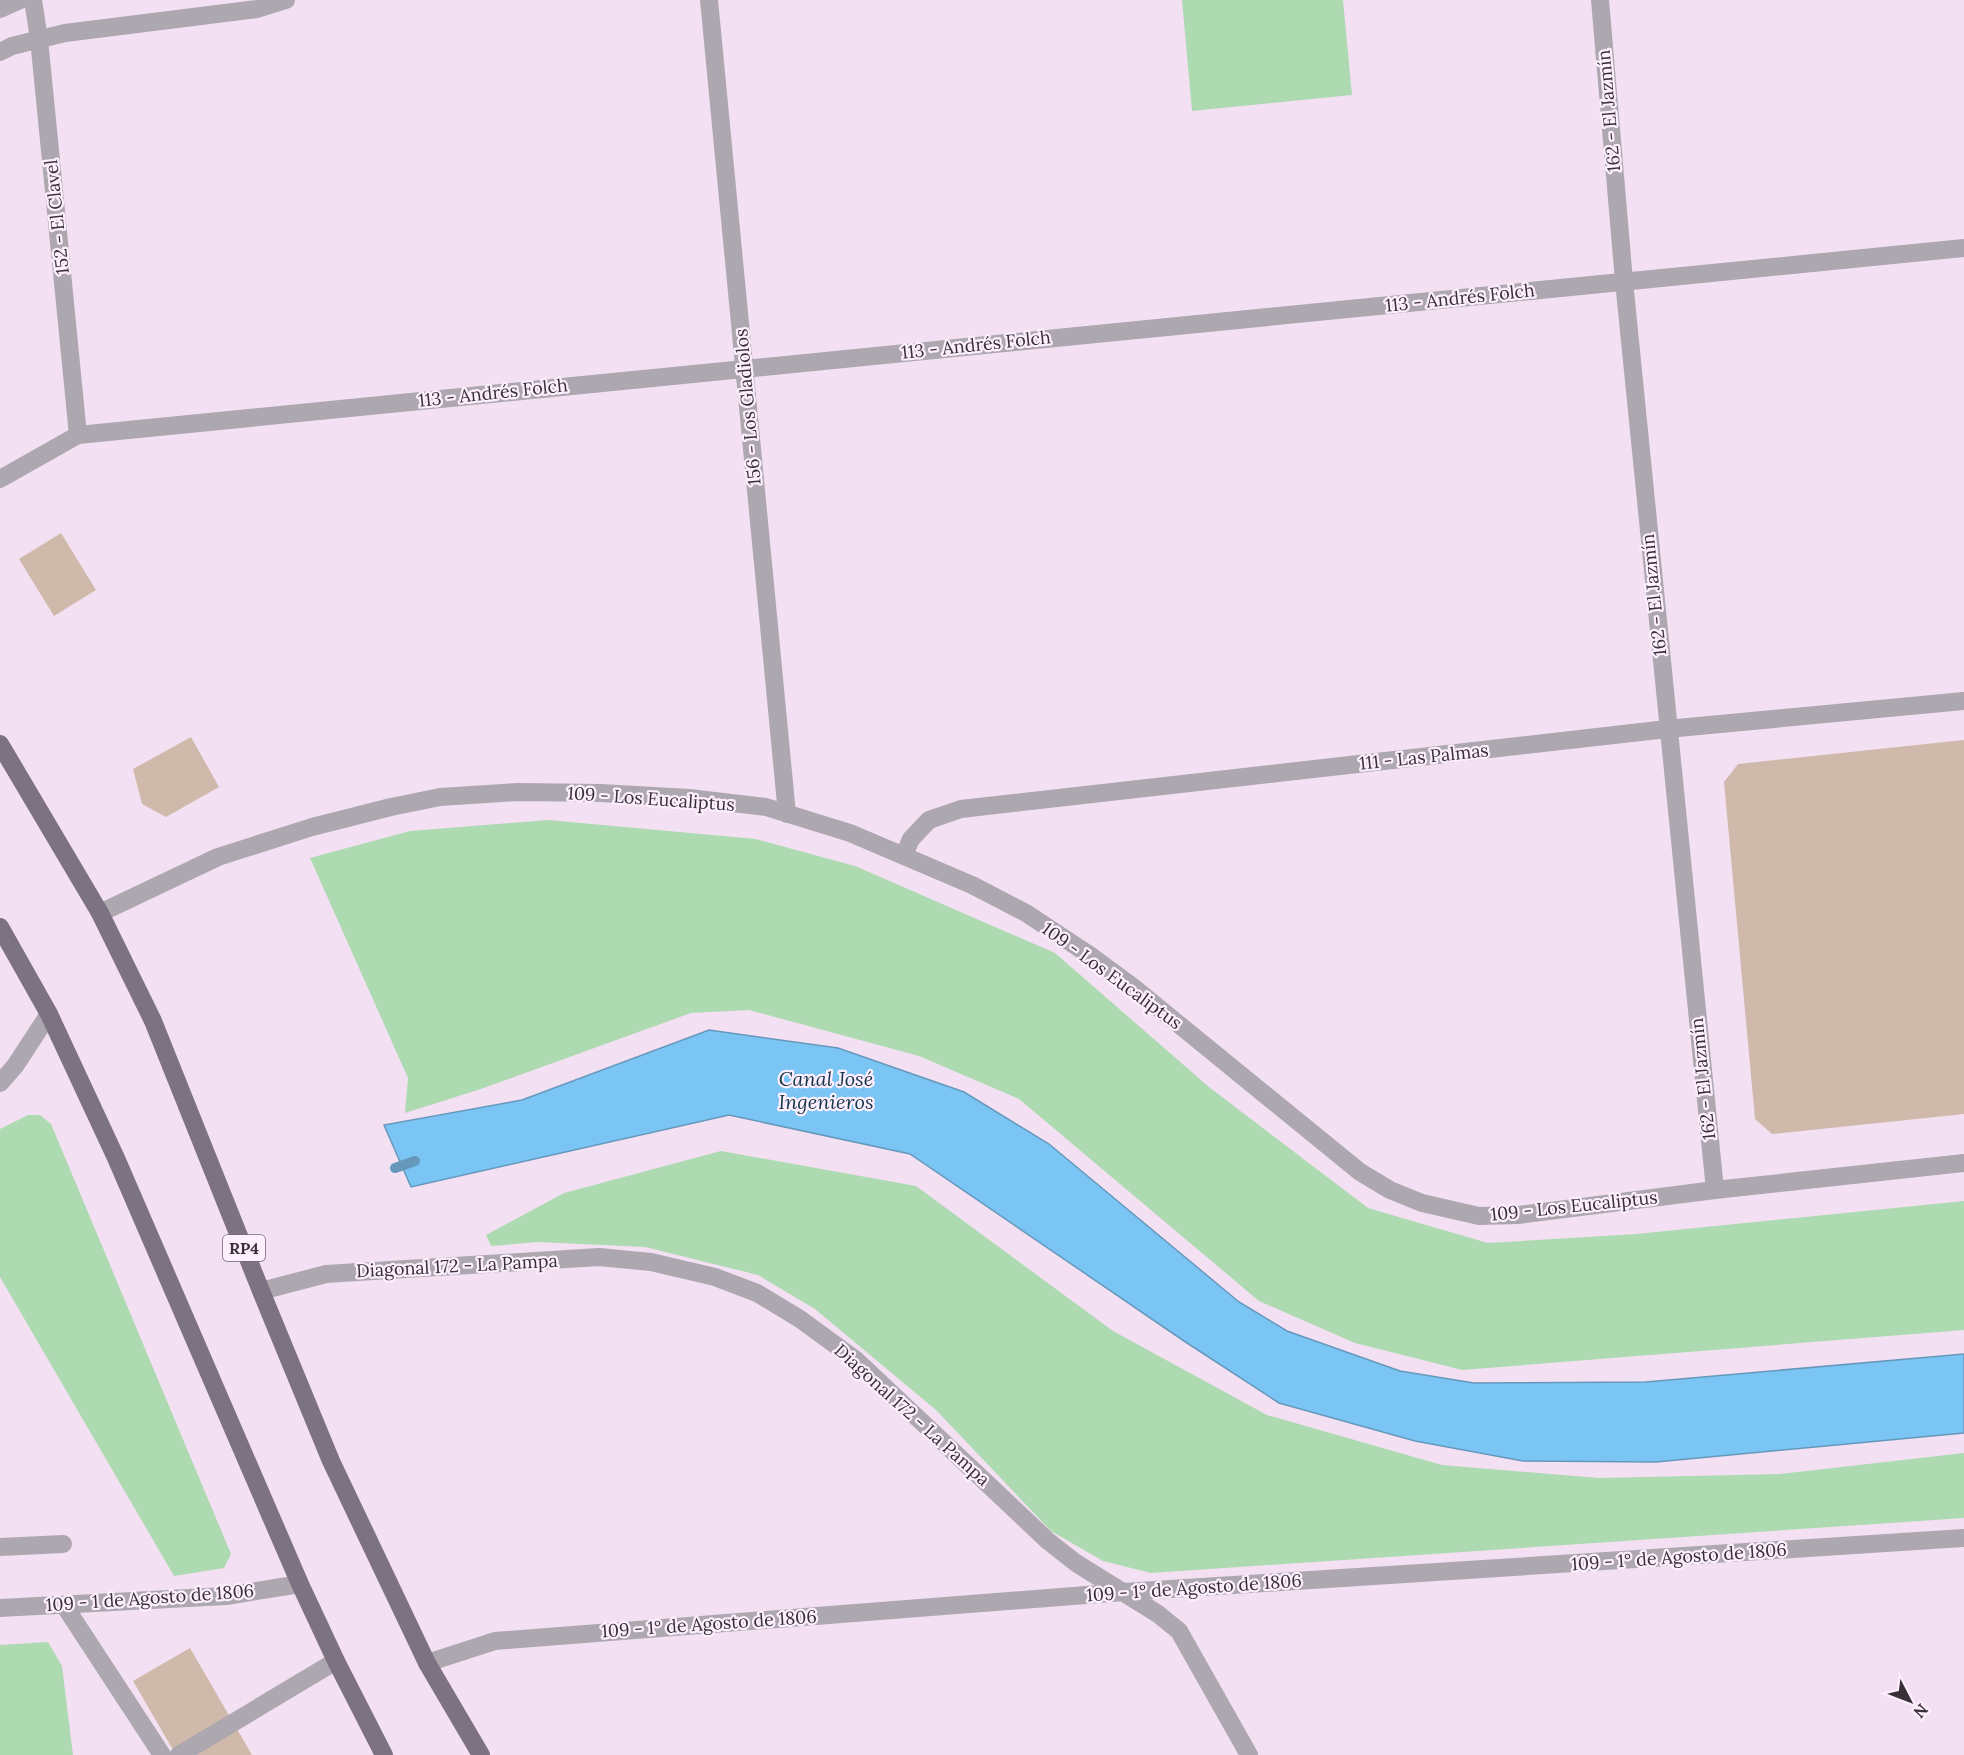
<svg xmlns="http://www.w3.org/2000/svg" width="1964" height="1755" font-family="Lora,serif">
  <rect width="100%" height="100%" fill="#f3e0f3"/>
  <path fill="#aedab1" d="M 1182,0 L 1343,0 L 1352,95 L 1192,111 Z
    M 548,820 L 756,839 L 855,866 L 1055,953 L 1209,1087 L 1368,1208 L 1488,1243 L 1636,1234 L 1964,1201 L 1964,1330 L 1462,1370 L 1355,1343 L 1259,1301 L 1019,1099 L 919,1056 L 749,1010 L 691,1013 L 481,1089 L 405,1113 L 408,1078 L 310,858 L 410,831 Z
    M 28,1115 L 40,1115 L 51,1124 L 231,1554 L 224,1568 L 174,1576 L 0,1277 L 0,1129 Z
    M 721,1151 L 916,1186 L 1113,1331 L 1267,1415 L 1442,1465 L 1599,1478 L 1780,1474 L 1964,1453 L 1964,1518 L 1151,1573 L 1103,1561 L 1051,1531 L 936,1410 L 815,1309 L 758,1275 L 645,1247 L 538,1242 L 491,1246 L 486,1235 L 564,1193 Z
    M 48,1642 L 62,1666 L 73,1755 L 0,1755 L 0,1645 Z"/>
  <path fill="#7ac5f3" stroke="#6698bb" stroke-width="1.5" d="M 709,1030 L 838,1048 L 964,1092 L 1049,1144 L 1239,1302 L 1287,1331 L 1400,1371 L 1474,1383 L 1646,1382 L 1964,1354 L 1964,1433 L 1656,1462 L 1523,1461 L 1415,1441 L 1279,1403 L 1184,1341 L 910,1154 L 729,1115 L 411,1187 L 384,1125 L 522,1100 Z"/>
  <g fill="none" stroke-linecap="round" stroke-linejoin="round">
    <path stroke="#6698bb" stroke-width="10" d="M 395,1168 L 415,1161"/>
  </g>
  <path fill="#cfb9aa" d="M 61,533 L 96,590 L 54,616 L 19,559 Z
    M 191,737 L 219,787 L 166,817 L 142,804 L 133,769 Z
    M 1964,740 L 1964,1114 L 1772,1134 L 1755,1119 L 1724,782 L 1738,764 Z
    M 190,1648 L 252,1755 L 176,1755 L 133,1681 Z"/>
  <g fill="none" stroke-linecap="round" stroke-linejoin="round">
    <path stroke="#ada7b0" stroke-width="18" d="M 0,1083 L 15,1066 L 49,1014
      M 0,1547 L 63,1544
      M 64,1605 L 162,1755
      M 179,1755 L 336,1661"/>
    <path stroke="#ada7b0" stroke-width="18" d="M 33,0 L 39,39 L 78,435
      M 709,0 L 787,814
      M 1600,0 L 1624,281 L 1715,1190
      M 0,9 L 20,0
      M 0,52 L 12,46 L 65,33 L 257,9 L 286,0
      M 0,479 L 78,435 L 1964,248
      M 904,855 L 911,839 L 929,820 L 961,809 L 1667,729 L 1964,701
      M 100,913 L 218,857 L 312,827 L 391,807 L 440,797 L 518,792 L 601,793 L 689,798 L 766,807 L 850,833 L 972,885 L 1026,913 L 1091,956 L 1133,987 L 1360,1172 L 1390,1190 L 1422,1203 L 1479,1216 L 1518,1215 L 1715,1190 L 1964,1163
      M 261,1291 L 326,1274 L 599,1257 L 651,1262 L 715,1277 L 757,1293 L 800,1319 L 856,1360 L 1048,1541 L 1076,1563 L 1158,1614 L 1179,1631 L 1249,1755
      M 0,1608 L 226,1596 L 300,1584
      M 427,1663 L 495,1641 L 1124,1592 L 1964,1538"/>
    <path stroke="#7d7282" stroke-width="18" d="M 0,744 L 100,913 L 153,1021 L 261,1291 L 331,1461 L 427,1663 L 481,1755
      M 0,927 L 49,1014 L 116,1158 L 300,1584 L 336,1661 L 384,1755"/>
  </g>
  <g text-anchor="middle" stroke-width="4.5" stroke-linejoin="round" paint-order="stroke">
    <rect fill="#feeffe" stroke="#736973" stroke-width="1.5" x="223" y="1235" width="42" height="26" rx="4.5"/>
    <g font-size="16" font-weight="bold" fill="#373037">
      <text x="244" y="1254">RP4</text>
    </g>
    <g font-size="18" fill="#373037" stroke="#feeffe">
      <text transform="translate(1609 111) rotate(-95)" y="6">162 - El Jazmín</text>
      <text transform="translate(57 217) rotate(-96)" y="6">152 - El Clavel</text>
      <text transform="translate(1460 298) rotate(-6)" y="6">113 - Andrés Folch</text>
      <text transform="translate(976 345) rotate(-6)" y="6">113 - Andrés Folch</text>
      <text transform="translate(493 393) rotate(-6)" y="6">113 - Andrés Folch</text>
      <text transform="translate(748 407) rotate(-95)" y="6">156 - Los Gladiolos</text>
      <text transform="translate(1654 595) rotate(-96)" y="6">162 - El Jazmín</text>
      <text transform="translate(1424 757) rotate(-6)" y="6">111 - Las Palmas</text>
      <text transform="translate(651 799) rotate(4)" y="6">109 - Los Eucaliptus</text>
      <text transform="translate(1112 976) rotate(36)" y="6">109 - Los Eucaliptus</text>
      <text transform="translate(1703 1079) rotate(-96)" y="6">162 - El Jazmín</text>
      <text transform="translate(1574 1206) rotate(-6)" y="6">109 - Los Eucaliptus</text>
      <text transform="translate(457 1266) rotate(-3)" y="6">Diagonal 172 - La Pampa</text>
      <text transform="translate(912 1415) rotate(42)" y="6">Diagonal 172 - La Pampa</text>
      <text transform="translate(1679 1557) rotate(-4)" y="6">109 - 1° de Agosto de 1806</text>
      <text transform="translate(1194 1588) rotate(-4)" y="6">109 - 1° de Agosto de 1806</text>
      <text transform="translate(150 1598) rotate(-4)" y="6">109 - 1 de Agosto de 1806</text>
      <text transform="translate(709 1624) rotate(-4)" y="6">109 - 1° de Agosto de 1806</text>
    </g>
    <g font-size="20" font-style="italic" fill="#143548" stroke="#feeffe">
      <text x="826" y="1086">Canal José<tspan x="826" dy="23">Ingenieros</tspan></text>
    </g>
  </g>
  <g transform="translate(1910 1701) rotate(132)" stroke="#feeffe" stroke-width="4.5" paint-order="stroke">
  <path d="M0-4.5L10 22L0 15L-10 22Z" fill="#373037"/>
  <text y="-9" font-size="16" font-weight="bold" text-anchor="middle" fill="#373037">N</text>
  </g>
</svg>
